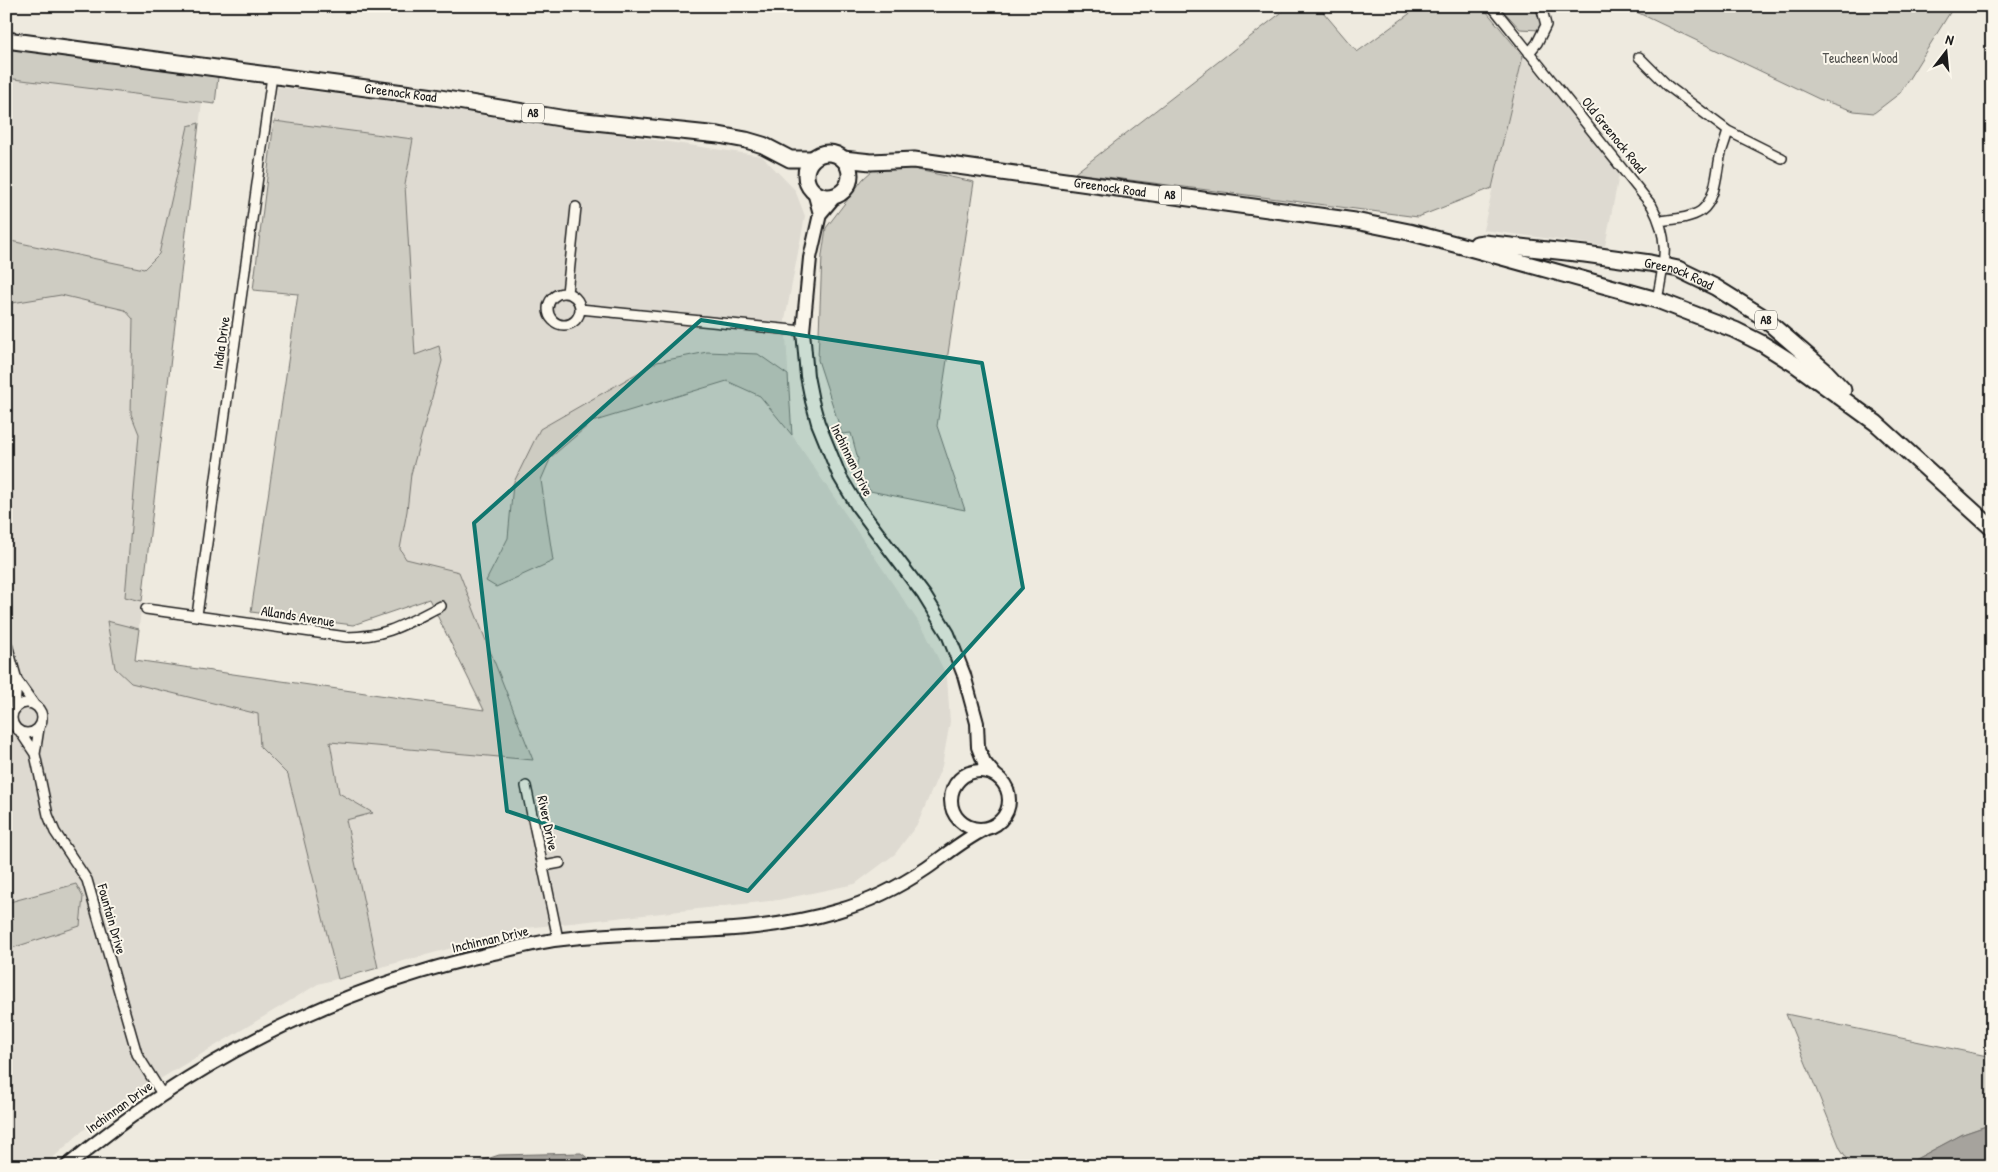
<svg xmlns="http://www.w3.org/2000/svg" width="1998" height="1172" font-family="'Patrick Hand',sans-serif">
  <rect width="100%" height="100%" fill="#eeeadf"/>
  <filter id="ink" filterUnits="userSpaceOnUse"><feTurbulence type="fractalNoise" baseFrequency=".02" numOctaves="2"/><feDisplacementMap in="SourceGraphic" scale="10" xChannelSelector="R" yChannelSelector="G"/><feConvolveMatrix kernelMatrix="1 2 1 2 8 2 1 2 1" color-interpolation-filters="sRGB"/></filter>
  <g filter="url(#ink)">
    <path fill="#dedad1" d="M 1523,56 L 1620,170 L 1605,246 L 1483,230 Z
      M 6,78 L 202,102 L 135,660 L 483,710 L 429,599 L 359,480 L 413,139 L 274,121 L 277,87 L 409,103 L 762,156 L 795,190 L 805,216 L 785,320 L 792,435 L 926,633 L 947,677 L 950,722 L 942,766 L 918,823 L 895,854 L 855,884 L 778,900 L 526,928 L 318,984 L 100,1115 L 44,1166 L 6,1166 Z"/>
    <path fill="#ceccc2" stroke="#75746f" d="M 1290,6 L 1318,6 L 1357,52 L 1420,6 L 1482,6 L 1523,56 L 1492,188 L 1418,217 L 1075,173 Z
      M 1499,6 L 1537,6 L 1541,21 L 1540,30 L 1520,29 Z
      M 1624,6 L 1954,6 L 1900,93 L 1874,113 L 1854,111 L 1819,99 Z
      M 6,48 L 218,77 L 215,104 L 6,78 Z
      M 274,121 L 413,139 L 405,185 L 415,355 L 439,346 L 442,361 L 411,474 L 407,511 L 400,549 L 406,559 L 459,572 L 533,760 L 330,742 L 339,793 L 373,813 L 346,820 L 378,968 L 338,979 L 288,775 L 260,747 L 258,714 L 131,683 L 115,668 L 107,621 L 139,629 L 135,660 L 484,710 L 429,599 L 353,625 L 251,612 L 298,294 L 253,290 Z
      M 199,123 L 142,601 L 125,597 L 139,434 L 131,414 L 133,319 L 125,310 L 61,295 L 6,304 L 6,240 L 144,269 L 159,254 L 188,126 Z
      M 899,166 L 974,182 L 937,426 L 965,510 L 870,491 L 856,468 L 858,459 L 851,433 L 842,434 L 818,360 L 822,255 L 826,228 L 863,179 L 874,169 Z
      M 707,352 L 758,354 L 788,375 L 792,435 L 760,396 L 727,381 L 592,422 L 551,457 L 541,480 L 553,561 L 496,587 L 486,581 L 508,538 L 513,484 L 540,429 L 657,362 Z
      M 76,884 L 83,897 L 80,926 L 6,950 L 6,903 Z
      M 1786,1014 L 1992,1057 L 1992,1124 L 1963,1134 L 1903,1166 L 1852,1166 L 1840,1148 Z"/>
    <path fill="#a6a39d" stroke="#6f6d69" d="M 1992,1124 L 1992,1166 L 1903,1166 L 1963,1134 Z
      M 581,1153 L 598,1166 L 466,1166 L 499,1155 Z
      M 1079,1159 L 1119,1166 L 999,1166 L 1019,1160 Z"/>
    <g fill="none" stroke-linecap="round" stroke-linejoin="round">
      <g stroke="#1c1c1c" stroke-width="12">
        <path id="street" d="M 1492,6 L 1652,206 C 1671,242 1664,262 1657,300
          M 1529,53 L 1537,43 L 1546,25 L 1541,6
          M 1639,57 L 1668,86 L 1728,131 L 1782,158
          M 1659,221 C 1672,219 1689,219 1701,211 C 1717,199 1716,171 1721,153 C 1723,146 1726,139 1728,131
          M 567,293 L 576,207
          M548 309a16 16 0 1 1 32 0a16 16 0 1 1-32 0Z
          M 580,309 L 803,331
          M 146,609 L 347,637 C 387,637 407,623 441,606
          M 197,615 L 272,76
          M 6,641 L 17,680 L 34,704
          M12 718a15 15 0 1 1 30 0a15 15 0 1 1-30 0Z
          M 15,708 L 17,680
          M 39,728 L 35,754 L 48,815 L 55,832 L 87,880 L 137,1054 L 162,1094
          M 21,733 L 35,754
          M 526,786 L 558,939
          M 544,866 L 560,863"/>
      </g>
      <g stroke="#1c1c1c" stroke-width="16">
        <path id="secondary" d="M 814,192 L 820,214
          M 836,195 L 820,214 L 810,258 L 803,331 L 807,376 L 812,401 L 818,423 L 840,477 L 858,507 L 924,595 L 948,634 L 964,675 L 977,723 L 978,747 L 984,762 L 995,775
          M951 800a29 29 0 1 1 58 0a29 29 0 1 1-58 0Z
          M 67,1166 C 193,1061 333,988 494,953 C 517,948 540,941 563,939 C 654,928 748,938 837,911 C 869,902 899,887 927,868 C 947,854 963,840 985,829"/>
      </g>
      <g stroke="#1c1c1c" stroke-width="19">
        <g id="primary">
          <path id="s1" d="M 6,40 L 434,97 L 566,119 L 719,135 L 746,140 L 763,145 L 790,159 L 812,159"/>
          <circle cx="828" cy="175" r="22"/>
          <path id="s2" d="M 843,159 L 871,162 L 914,160 L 1355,221 L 1409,232 L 1466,247 L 1657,300 L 1735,330 L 1761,343 L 1796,365 L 1876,423 L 1992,528"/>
          <path id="s3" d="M 1477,244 L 1484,243 L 1585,254 L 1650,263 L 1678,269 L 1715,287 L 1760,315 L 1825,371 L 1843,390"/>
        </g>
      </g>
      <use href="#street" stroke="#fbf7ec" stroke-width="9"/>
      <use href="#secondary" stroke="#fbf7ec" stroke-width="12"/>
      <use href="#primary" stroke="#fbf7ec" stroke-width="15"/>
    </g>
  </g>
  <path fill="#0f766e" fill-opacity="0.2" stroke="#0f766e" stroke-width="4" stroke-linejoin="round" d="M 701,320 L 982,363 L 1023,588 L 748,891 L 507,811 L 474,523 Z"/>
  <g text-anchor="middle" stroke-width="4" stroke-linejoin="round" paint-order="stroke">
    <g fill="#fbf7ec" stroke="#5f5e5a" stroke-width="1">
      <rect x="522" y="103.5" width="22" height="19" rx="4"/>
      <rect x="1159" y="185.5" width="22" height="19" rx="4"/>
      <rect x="1755" y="310.5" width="22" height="19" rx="4"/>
    </g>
    <g font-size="12" font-weight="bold" fill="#1c1c1c">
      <text x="533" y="117">A8</text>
      <text x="1170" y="199">A8</text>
      <text x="1766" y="324">A8</text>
    </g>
    <g font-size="14" fill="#51514e" stroke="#fbf7ec">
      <text x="1860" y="63">Teucheen Wood</text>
    </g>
    <g font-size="14" fill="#1c1c1c" stroke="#fbf7ec">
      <text dy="5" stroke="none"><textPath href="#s1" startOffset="398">Greenock Road</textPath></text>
      <text transform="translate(1614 135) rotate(51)" y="5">Old Greenock Road</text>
      <text dy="5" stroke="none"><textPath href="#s2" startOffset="269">Greenock Road</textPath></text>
      <text dy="5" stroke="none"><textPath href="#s3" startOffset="205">Greenock Road</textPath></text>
      <text transform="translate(221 343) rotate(-82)" y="5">India Drive</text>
      <text transform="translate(852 460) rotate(64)" y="5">Inchinnan Drive</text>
      <text transform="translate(298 616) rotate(9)" y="5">Allands Avenue</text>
      <text transform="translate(548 823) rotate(78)" y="5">River Drive</text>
      <text transform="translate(112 919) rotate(74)" y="5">Fountain Drive</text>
      <text transform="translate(490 939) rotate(-13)" y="5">Inchinnan Drive</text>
      <text transform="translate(119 1107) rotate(-36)" y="5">Inchinnan Drive</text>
    </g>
  </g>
  <rect width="1998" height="1172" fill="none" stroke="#fbf7ec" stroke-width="25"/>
  <rect x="12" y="12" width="1973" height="1147" fill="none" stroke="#1c1c1c" stroke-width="2" filter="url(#ink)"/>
  <g transform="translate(1946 52) rotate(16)" stroke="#fbf7ec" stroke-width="4" paint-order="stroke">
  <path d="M0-4L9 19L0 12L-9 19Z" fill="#1c1c1c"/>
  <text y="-8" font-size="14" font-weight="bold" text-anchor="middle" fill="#1c1c1c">N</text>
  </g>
</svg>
